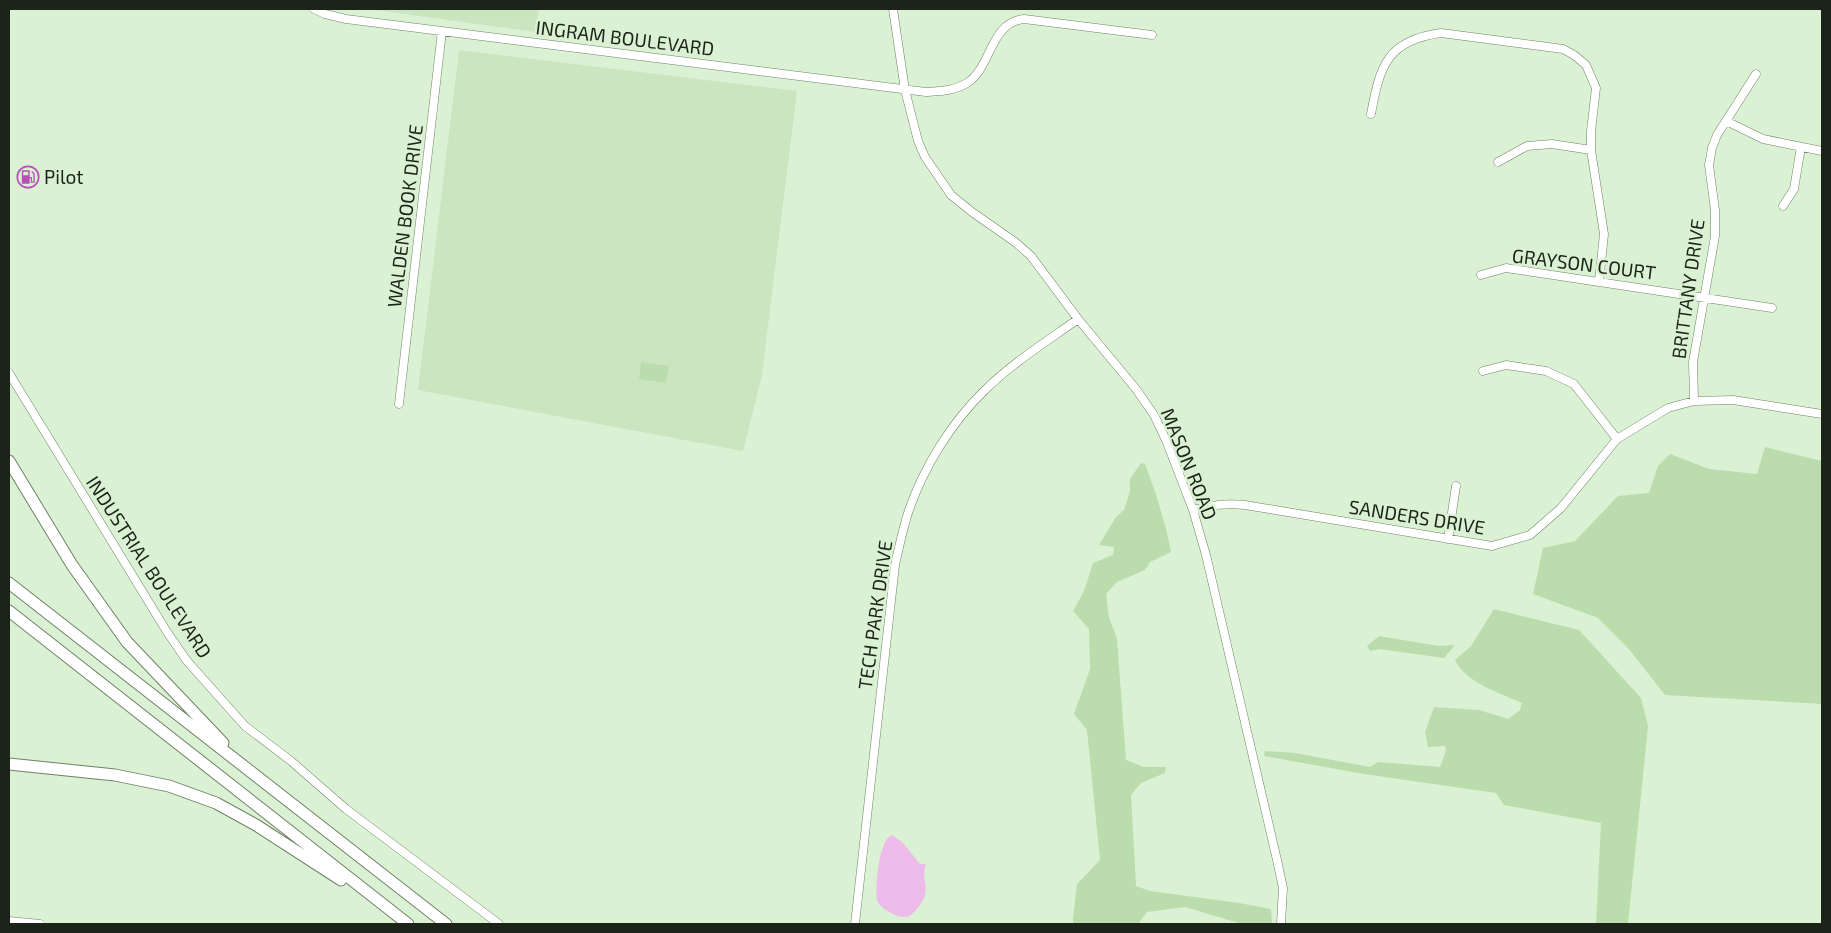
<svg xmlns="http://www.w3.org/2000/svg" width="1831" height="933" font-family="'Exo 2',sans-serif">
  <rect width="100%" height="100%" fill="#dbf1d3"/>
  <path fill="#cbe5c1" d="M 368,9 L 539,9 L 536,32 Z
    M 459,50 L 797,91 L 762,375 L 743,451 L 418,390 Z"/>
  <path fill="#bbddad" d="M 641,362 L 669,366 L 666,383 L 639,379 Z
    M 1765,447 L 1822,461 L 1822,704 L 1665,695 L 1628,648 L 1598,618 L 1533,594 L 1543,548 L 1575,541 L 1618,496 L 1649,493 L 1658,466 L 1670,454 L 1709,469 L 1757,474 Z
    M 1141,463 L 1145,464 C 1156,493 1165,521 1171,552 L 1150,562 L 1145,570 L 1117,582 L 1106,594 L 1109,617 L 1117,639 L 1126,760 L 1144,767 L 1166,767 L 1165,773 L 1141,783 L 1131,795 L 1136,886 L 1150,891 L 1239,903 L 1271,909 L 1272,924 L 1242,924 L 1185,907 L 1147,912 L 1138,924 L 1073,924 L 1073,918 L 1077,884 L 1100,860 L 1087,730 L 1074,714 L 1090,669 L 1089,629 L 1073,611 L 1084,591 L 1093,563 L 1113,555 L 1114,547 L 1099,545 L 1116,517 L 1124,510 L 1130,491 L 1130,479 Z
    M 1494,609 L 1579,630 L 1641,698 L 1648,726 L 1628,924 L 1596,924 L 1601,823 L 1504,805 L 1496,793 L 1364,774 L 1264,756 L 1265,751 L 1295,753 L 1370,767 L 1378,762 L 1440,767 L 1446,751 L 1445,746 L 1428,747 L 1425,732 L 1434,707 L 1479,710 L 1508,719 L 1520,710 L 1522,703 C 1500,693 1466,683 1455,660 L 1471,646 Z
    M 1379,636 L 1439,646 L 1455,645 L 1444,658 L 1379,649 L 1370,651 L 1367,646 Z"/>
  <path fill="#ecbbea" d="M 892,835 L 902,842 L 920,864 L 925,864 L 926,866 C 920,875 931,889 922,902 C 919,907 913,914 909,916 C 901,921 879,908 877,900 C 875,887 879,839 892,835 Z"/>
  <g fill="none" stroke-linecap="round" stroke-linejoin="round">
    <g stroke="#6f8267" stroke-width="9">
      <path id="minor" d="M 314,9 L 325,14 L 346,19 L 926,92 C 940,91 954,91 967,83 C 992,67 990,22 1024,19 L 1152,35
        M 893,9 L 905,90 L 918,141 L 925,157 L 951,195 L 972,212 L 1015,242 L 1031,256 L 1078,319 L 1136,389 L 1154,415 L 1166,440 L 1193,510 L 1206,555 L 1277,860 L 1283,888 L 1281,924
        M 1371,114 C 1380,66 1387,40 1441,33 L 1563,49 L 1574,55 L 1586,65 L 1596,88 L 1591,131 L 1591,150 L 1604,234 L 1599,282
        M 1726,121 L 1763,139 L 1822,151
        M 1498,162 L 1527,146 L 1552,144 L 1591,150
        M 1783,206 L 1794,189 L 1801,147
        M 1481,275 L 1506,268 L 1772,308
        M 1483,371 L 1506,365 L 1546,371 L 1574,384 L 1617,439
        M 9,373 L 167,632 L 187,661 L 245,726 L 291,761 L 346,809 L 499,924
        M 1694,401 L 1693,362 L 1715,236 L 1715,210 L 1709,165 L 1712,148 L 1717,135 L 1756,74
        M 399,404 L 442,31
        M 1193,510 C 1212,505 1226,503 1245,505 L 1492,546 L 1530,535 L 1561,508 L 1617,439 L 1668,408 L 1694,401 L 1733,400 L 1822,414
        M 1448,539 L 1456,486
        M 9,921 L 40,924
        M 855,924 L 895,565 C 899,547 903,528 909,510 C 924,467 951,423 984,391 C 1012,363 1046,342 1078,319"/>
    </g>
    <g stroke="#6f8267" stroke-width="13">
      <path id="highway" d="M 9,461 L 72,565 L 127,642 L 223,743
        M 9,583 L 446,924
        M 9,611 L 408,924
        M 9,764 L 115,775 L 169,786 L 216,803 L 256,825 L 341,880"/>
    </g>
    <use href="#minor" stroke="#fff" stroke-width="8"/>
    <use href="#highway" stroke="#fff" stroke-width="11"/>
  </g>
  <defs>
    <g id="fuel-ring" transform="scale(1.125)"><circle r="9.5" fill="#dbf1d3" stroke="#b650b6" stroke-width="1.5"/><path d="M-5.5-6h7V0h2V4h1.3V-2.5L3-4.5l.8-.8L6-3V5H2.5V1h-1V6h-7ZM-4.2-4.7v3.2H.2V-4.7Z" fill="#b650b6"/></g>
  </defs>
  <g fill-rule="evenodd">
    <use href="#fuel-ring" x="28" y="177"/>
  </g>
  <g text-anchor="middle" stroke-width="5" stroke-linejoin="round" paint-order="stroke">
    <g font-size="19" fill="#1c2419" stroke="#dbf1d3">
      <text transform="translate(625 38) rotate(7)" y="7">INGRAM BOULEVARD</text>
      <text transform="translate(405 216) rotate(-83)" y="7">WALDEN BOOK DRIVE</text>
      <text transform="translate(1584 264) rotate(7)" y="7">GRAYSON COURT</text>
      <text transform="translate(1688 289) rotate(-82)" y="7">BRITTANY DRIVE</text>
      <text transform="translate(1189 464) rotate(68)" y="7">MASON ROAD</text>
      <text transform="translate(1417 517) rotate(9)" y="7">SANDERS DRIVE</text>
      <text transform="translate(149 567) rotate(57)" y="7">INDUSTRIAL BOULEVARD</text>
      <text transform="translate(875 615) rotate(-82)" y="7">TECH PARK DRIVE</text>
    </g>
    <g font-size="19" fill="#1c2419" stroke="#dbf1d3" text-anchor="start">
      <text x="44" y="184">Pilot</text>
    </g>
  </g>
  <rect width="1831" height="933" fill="none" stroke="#1c2419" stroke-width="20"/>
</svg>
